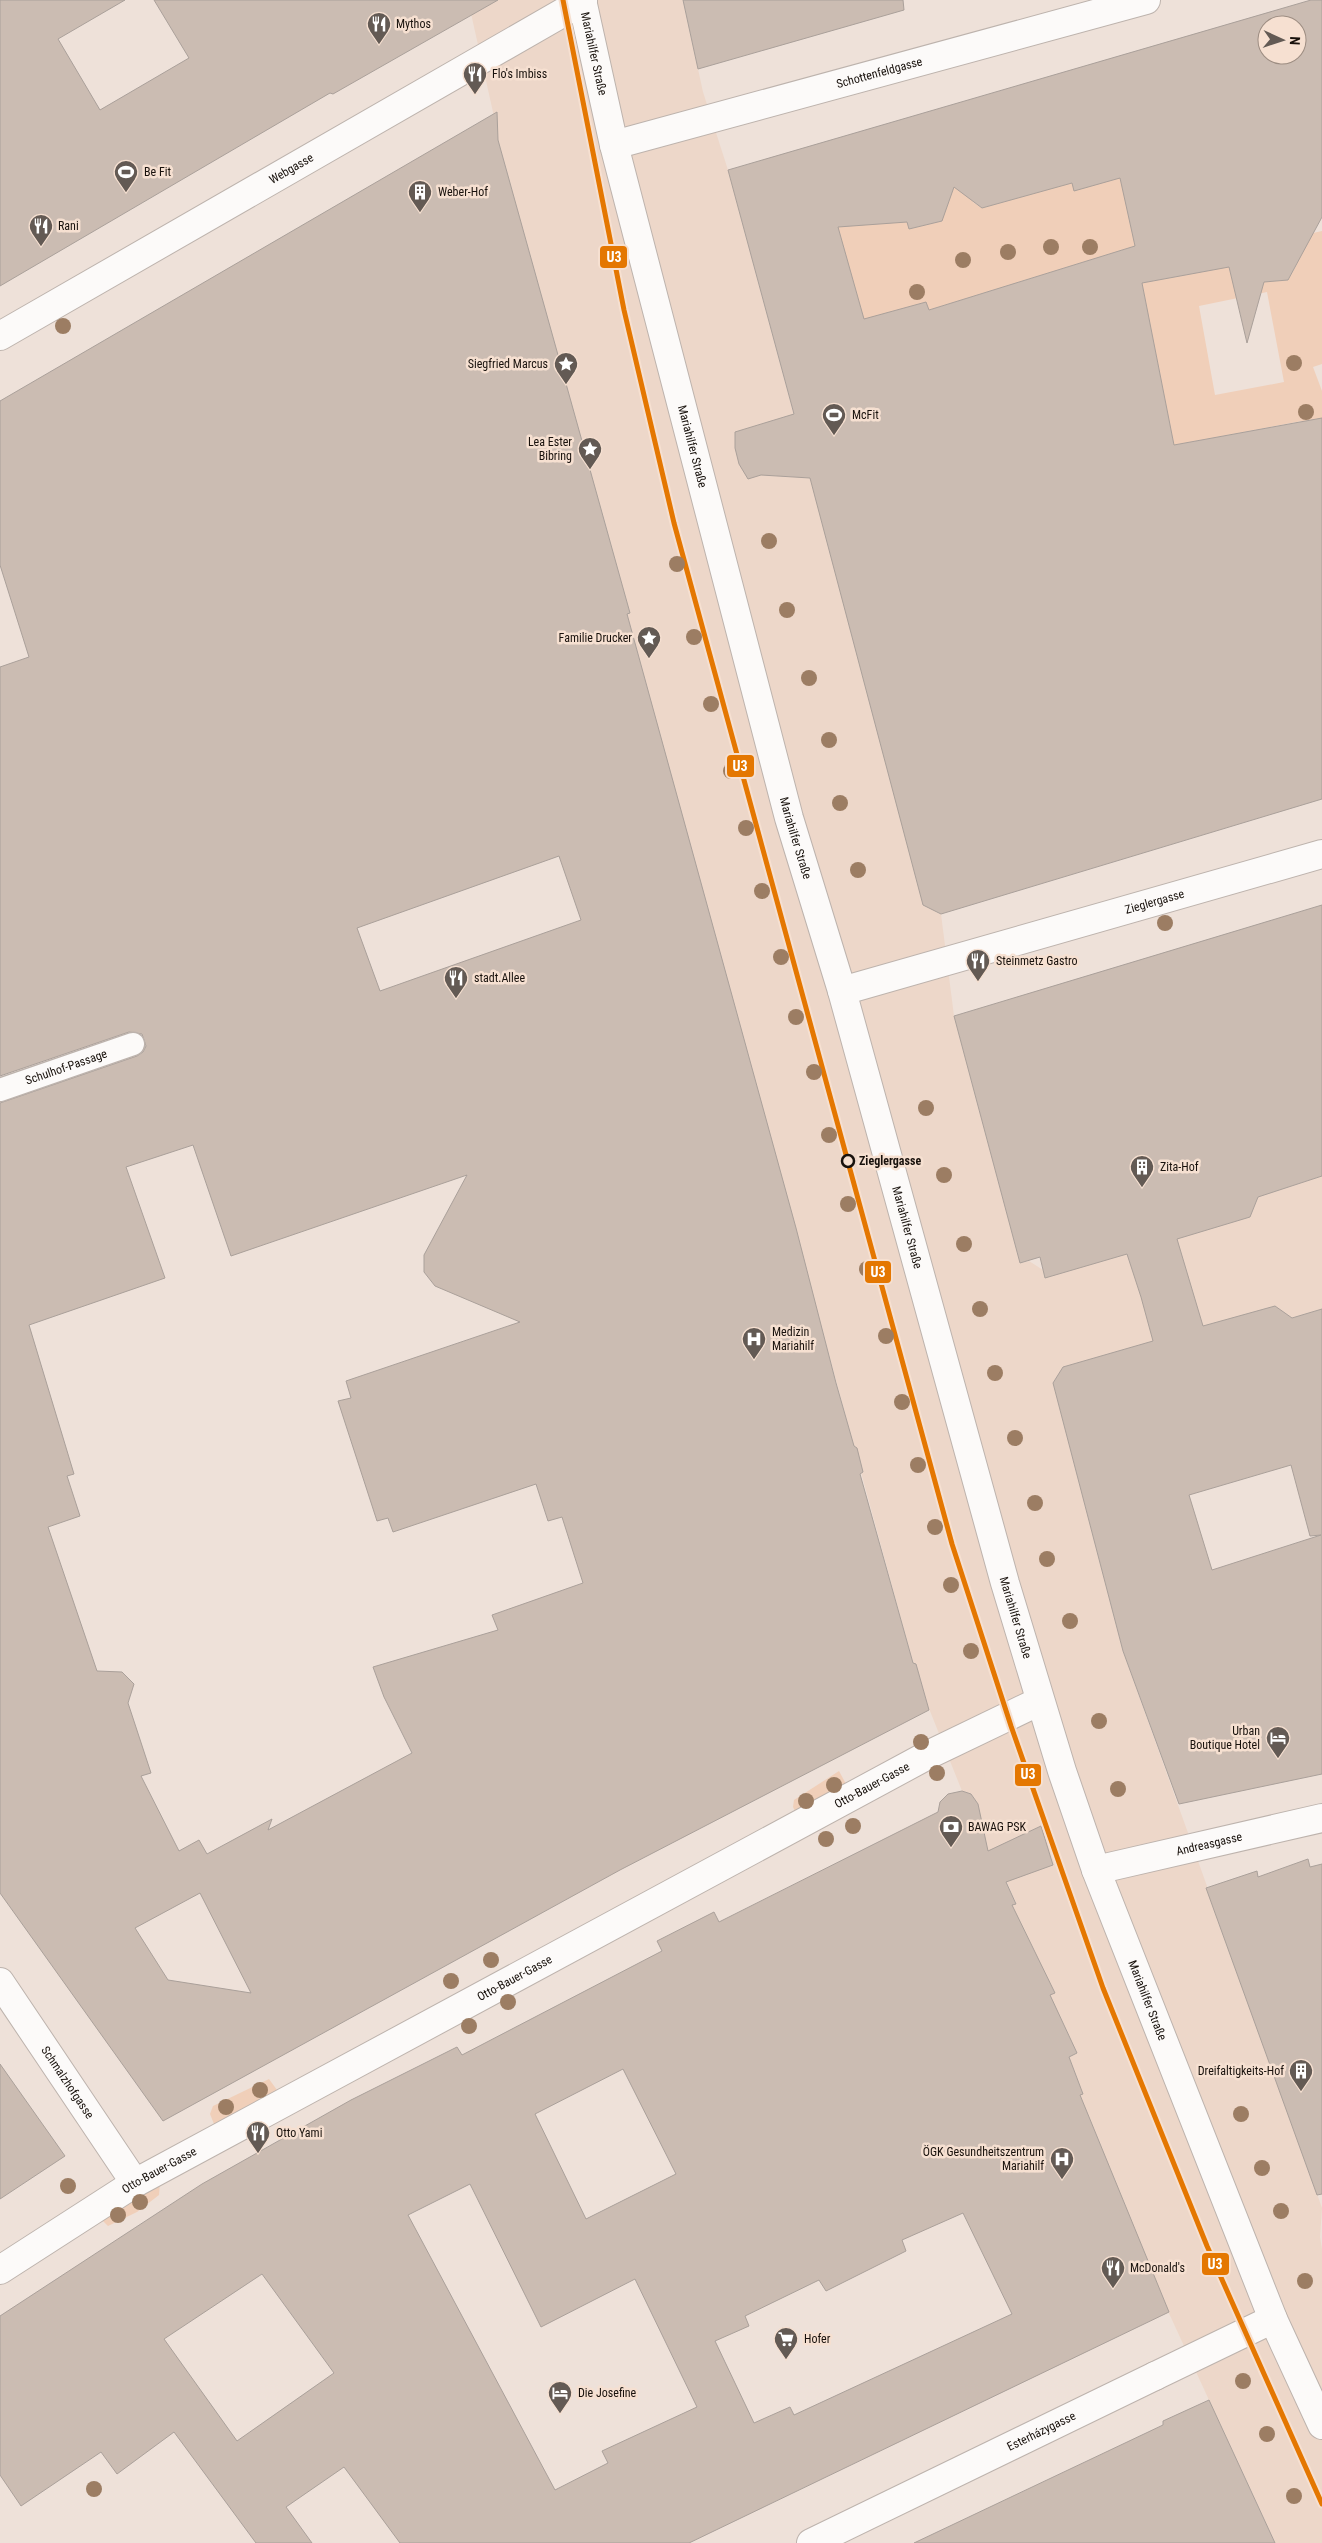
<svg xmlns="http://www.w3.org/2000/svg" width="1322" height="2543" font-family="'Roboto Condensed',sans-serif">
  <rect width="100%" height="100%" fill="#eee1d9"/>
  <path fill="#edd7c9" d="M 468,0 L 683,0 L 703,92 L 728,170 L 794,415 L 1147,306 L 1197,562 L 860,668 L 895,791 L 936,912 L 941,914 L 954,1016 L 1020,1263 L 1029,1261 L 1043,1270 L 1045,1277 L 1250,1217 L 1258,1197 L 1322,1176 L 1322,1309 L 1292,1318 L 1275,1306 L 1063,1367 L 1053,1383 L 1123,1651 L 1322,2208 L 1320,2237 L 1322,2249 L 1322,2543 L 1275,2543 L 1167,2309 L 1080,2095 L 1083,2094 L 1069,2057 L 1077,2053 L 1063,2023 L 1056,2025 L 1044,1973 L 1031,1944 L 1008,1907 L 1016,1903 L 1003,1873 L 996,1875 L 974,1825 L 980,1813 L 978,1804 L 971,1794 L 962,1791 L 928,1706 L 916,1664 L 913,1663 L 627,614 L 630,613 L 498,140 L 497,130 Z"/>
  <path fill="#f0cfb9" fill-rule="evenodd" d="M 1007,171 L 1123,177 L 1135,246 L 929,310 L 926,302 L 863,320 L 836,222 L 874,224 L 902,202 L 909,229 L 942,221 L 940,190 L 968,183 L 973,202 L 982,208 L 1014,199 Z
    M 1322,231 L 1322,364 L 1313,367 L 1322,391 L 1322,446 L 1307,449 L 1302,421 L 1174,445 L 1142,283 L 1269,259 L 1274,281 L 1288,280 L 1297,264 L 1291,238 ZM 1267,292 L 1284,382 L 1215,395 L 1199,306 Z
    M 839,1771 L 846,1784 L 797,1815 L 793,1807 L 794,1800 Z
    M 269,2079 L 277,2090 L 214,2124 L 210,2114 L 213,2106 Z
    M 160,2183 L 159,2195 L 137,2212 L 108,2226 L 101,2219 Z"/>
  <path fill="#cbbcb2" stroke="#aaa09a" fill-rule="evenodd" d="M 0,0 L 125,0 L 58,39 L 100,110 L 189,58 L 154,0 L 498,0 L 333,94 L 330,93 L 0,286 Z
    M 683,0 L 903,0 L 904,10 L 698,69 Z
    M 1311,0 L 1322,0 L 1322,217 L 1288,280 L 1264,282 L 1247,343 L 1229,267 L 1142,283 L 1174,445 L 1322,418 L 1322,799 L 941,914 L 923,905 L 810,478 L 761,475 L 748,479 L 739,464 L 735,448 L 735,432 L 794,414 L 728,170 ZM 1267,25 L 1297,25 L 1297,55 L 1267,55 ZM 1120,178 L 1135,246 L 929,310 L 926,302 L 864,319 L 838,227 L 907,222 L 909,229 L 942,221 L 954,187 L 982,208 L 1072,183 L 1074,191 Z
    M 497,112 L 498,140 L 630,613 L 627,614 L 796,1228 L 836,1383 L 854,1446 L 857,1448 L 863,1472 L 860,1474 L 913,1663 L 916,1664 L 929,1710 L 620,1870 L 163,2121 L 0,1893 L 0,1103 L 137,1056 L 143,1052 L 146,1046 L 142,1034 L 129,1032 L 0,1076 L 0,667 L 29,657 L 0,565 L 0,401 ZM 559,856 L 581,920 L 380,991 L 357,928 ZM 193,1145 L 231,1256 L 467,1175 L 424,1255 L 424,1272 L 435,1286 L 520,1322 L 346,1381 L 351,1398 L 338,1401 L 377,1521 L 388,1518 L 393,1532 L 536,1484 L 548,1521 L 562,1517 L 583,1583 L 492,1615 L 498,1630 L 373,1667 L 384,1697 L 412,1753 L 268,1830 L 272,1819 L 207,1854 L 199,1840 L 179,1851 L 141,1776 L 151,1773 L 128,1703 L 134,1684 L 122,1672 L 97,1671 L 48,1527 L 80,1516 L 67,1476 L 74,1474 L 29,1325 L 165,1278 L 126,1167 ZM 200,1893 L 251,1993 L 168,1980 L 135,1928 Z
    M 1322,905 L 1322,1176 L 1258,1197 L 1250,1217 L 1177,1239 L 1203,1326 L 1275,1306 L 1292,1318 L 1322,1309 L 1322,1774 L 1179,1804 L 1123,1651 L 1053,1383 L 1063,1367 L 1153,1341 L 1141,1297 L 1127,1254 L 1045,1278 L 1040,1257 L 1020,1263 L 954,1016 ZM 1291,1465 L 1310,1536 L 1321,1535 L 1212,1570 L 1189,1495 Z
    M 962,1791 L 971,1794 L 978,1804 L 988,1851 L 1041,1826 L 1053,1865 L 1006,1882 L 1016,1904 L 1012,1905 L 1055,1993 L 1050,1995 L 1077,2053 L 1069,2057 L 1083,2094 L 1080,2095 L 1169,2312 L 689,2543 L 400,2543 L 344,2467 L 286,2507 L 312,2543 L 256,2543 L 174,2432 L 117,2474 L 101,2452 L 21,2506 L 0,2475 L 0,2316 L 202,2184 L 351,2100 L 457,2047 L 462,2055 L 662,1951 L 657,1941 L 714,1912 L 719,1922 L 938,1812 L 940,1802 L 948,1794 ZM 623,2069 L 676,2174 L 586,2219 L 535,2114 ZM 470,2184 L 541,2327 L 635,2279 L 697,2407 L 602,2451 L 608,2463 L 555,2490 L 408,2215 ZM 963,2213 L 1012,2314 L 794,2415 L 790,2407 L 754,2423 L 715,2341 L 749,2326 L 745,2316 L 819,2280 L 826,2291 L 906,2251 L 902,2240 ZM 262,2274 L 334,2373 L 237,2441 L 164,2339 Z
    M 1308,1859 L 1310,1867 L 1322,1864 L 1322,2194 L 1317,2195 L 1206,1888 L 1257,1871 L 1258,1877 Z
    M 0,2064 L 65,2156 L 0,2199 Z
    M 1209,2400 L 1275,2543 L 914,2543 L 1163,2425 L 1163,2421 Z"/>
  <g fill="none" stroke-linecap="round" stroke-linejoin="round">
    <g stroke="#bdb3ad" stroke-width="25">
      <g id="service">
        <path id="s1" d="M 0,1090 L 133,1044"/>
      </g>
    </g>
    <g stroke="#bdb3ad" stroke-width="30">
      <g id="pedestrian">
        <path id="s2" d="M 1096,1870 L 1273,2319 L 1322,2425"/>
        <path d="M 1155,2376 L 1273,2319"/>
      </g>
    </g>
    <g stroke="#bdb3ad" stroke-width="30">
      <g id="minor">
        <path id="s3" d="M 582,0 L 614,145 L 789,818 L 842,991 L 1005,1583 L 1062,1771 L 1096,1870 L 1322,1818"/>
        <path id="s4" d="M 614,145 L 1146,0"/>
        <path id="s5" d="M 0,336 L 583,1"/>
        <path id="s6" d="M 842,991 L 1322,854"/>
        <path id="s7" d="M 0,1982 L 135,2183"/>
        <path id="s8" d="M 0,2270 L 135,2183 L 928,1755 L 1040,1701"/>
        <path id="s9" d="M 811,2543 L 1155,2376"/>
      </g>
    </g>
    <use href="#service" stroke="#fcfaf9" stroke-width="22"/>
    <use href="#pedestrian" stroke="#fcfaf9" stroke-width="28"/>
    <use href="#minor" stroke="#fcfaf9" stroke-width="28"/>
    <g stroke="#f6e0d1" stroke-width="9">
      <path id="metro-1" d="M 563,0 L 624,310 L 674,523 L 952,1544 L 1011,1726 L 1103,1988 L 1207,2246 L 1322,2504"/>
    </g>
    <use href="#metro-1" stroke="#e47701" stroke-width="5"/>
  </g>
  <g fill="#9c7d63">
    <circle cx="1051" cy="247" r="8"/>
    <circle cx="1090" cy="247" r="8"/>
    <circle cx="1008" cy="252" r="8"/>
    <circle cx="963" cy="260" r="8"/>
    <circle cx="917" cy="292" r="8"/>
    <circle cx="63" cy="326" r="8"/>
    <circle cx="1294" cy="363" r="8"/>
    <circle cx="1306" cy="412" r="8"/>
    <circle cx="769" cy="541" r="8"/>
    <circle cx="677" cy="564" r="8"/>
    <circle cx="787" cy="610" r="8"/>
    <circle cx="694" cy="637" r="8"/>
    <circle cx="809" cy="678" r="8"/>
    <circle cx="711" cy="704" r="8"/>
    <circle cx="829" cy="740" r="8"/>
    <circle cx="731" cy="771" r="8"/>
    <circle cx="840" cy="803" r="8"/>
    <circle cx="746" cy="828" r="8"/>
    <circle cx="858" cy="870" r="8"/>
    <circle cx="762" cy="891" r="8"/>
    <circle cx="1165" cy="923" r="8"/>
    <circle cx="781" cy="957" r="8"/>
    <circle cx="796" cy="1017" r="8"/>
    <circle cx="814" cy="1072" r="8"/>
    <circle cx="926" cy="1108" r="8"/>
    <circle cx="829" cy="1135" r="8"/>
    <circle cx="944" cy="1175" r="8"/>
    <circle cx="848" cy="1204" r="8"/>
    <circle cx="964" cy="1244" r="8"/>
    <circle cx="867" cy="1269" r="8"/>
    <circle cx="980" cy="1309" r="8"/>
    <circle cx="886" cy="1336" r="8"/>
    <circle cx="995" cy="1373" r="8"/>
    <circle cx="902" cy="1402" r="8"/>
    <circle cx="1015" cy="1438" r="8"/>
    <circle cx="918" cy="1465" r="8"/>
    <circle cx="1035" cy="1503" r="8"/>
    <circle cx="935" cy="1527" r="8"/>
    <circle cx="1047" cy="1559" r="8"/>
    <circle cx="951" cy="1585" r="8"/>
    <circle cx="1070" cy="1621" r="8"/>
    <circle cx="971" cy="1651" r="8"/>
    <circle cx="1099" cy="1721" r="8"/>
    <circle cx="921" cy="1742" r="8"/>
    <circle cx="937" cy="1773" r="8"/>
    <circle cx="834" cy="1785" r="8"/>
    <circle cx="1118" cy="1789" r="8"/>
    <circle cx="806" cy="1801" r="8"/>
    <circle cx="853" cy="1826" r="8"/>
    <circle cx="826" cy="1839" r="8"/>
    <circle cx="491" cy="1960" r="8"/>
    <circle cx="451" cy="1981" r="8"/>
    <circle cx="508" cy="2002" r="8"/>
    <circle cx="469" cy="2026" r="8"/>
    <circle cx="260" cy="2090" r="8"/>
    <circle cx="226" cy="2107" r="8"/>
    <circle cx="1241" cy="2114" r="8"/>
    <circle cx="1262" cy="2168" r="8"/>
    <circle cx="68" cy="2186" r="8"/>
    <circle cx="140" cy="2202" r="8"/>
    <circle cx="1281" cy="2211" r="8"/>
    <circle cx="118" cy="2215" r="8"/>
    <circle cx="1305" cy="2281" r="8"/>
    <circle cx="1243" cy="2381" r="8"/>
    <circle cx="1267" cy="2434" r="8"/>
    <circle cx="94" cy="2489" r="8"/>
    <circle cx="1294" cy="2496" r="8"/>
  </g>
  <defs>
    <g id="restaurant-pin" transform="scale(1.25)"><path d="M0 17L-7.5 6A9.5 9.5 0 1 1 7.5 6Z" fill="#635a54" stroke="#f6e0d1"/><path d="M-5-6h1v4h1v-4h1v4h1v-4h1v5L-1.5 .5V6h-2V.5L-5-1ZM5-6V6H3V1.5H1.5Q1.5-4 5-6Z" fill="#fff"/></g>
    <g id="stadium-pin" transform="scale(1.25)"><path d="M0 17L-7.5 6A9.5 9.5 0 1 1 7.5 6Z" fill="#635a54" stroke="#f6e0d1"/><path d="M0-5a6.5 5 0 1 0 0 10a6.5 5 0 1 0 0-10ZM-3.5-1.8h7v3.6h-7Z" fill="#fff"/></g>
    <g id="building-pin" transform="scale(1.25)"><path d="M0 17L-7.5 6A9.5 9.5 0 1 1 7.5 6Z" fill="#635a54" stroke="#f6e0d1"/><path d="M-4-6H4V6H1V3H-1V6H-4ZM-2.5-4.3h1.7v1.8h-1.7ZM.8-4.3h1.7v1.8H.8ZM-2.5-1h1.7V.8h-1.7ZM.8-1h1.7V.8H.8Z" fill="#fff"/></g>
    <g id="sight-pin" transform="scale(1.25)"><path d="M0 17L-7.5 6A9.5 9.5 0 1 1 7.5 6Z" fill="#635a54" stroke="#f6e0d1"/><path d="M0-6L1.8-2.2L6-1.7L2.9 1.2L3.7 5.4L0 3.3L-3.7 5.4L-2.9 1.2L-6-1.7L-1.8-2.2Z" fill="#fff"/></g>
    <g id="hospital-pin" transform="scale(1.25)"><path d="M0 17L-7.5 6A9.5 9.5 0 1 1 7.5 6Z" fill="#635a54" stroke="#f6e0d1"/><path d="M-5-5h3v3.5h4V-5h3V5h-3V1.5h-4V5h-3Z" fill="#fff"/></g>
    <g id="hotel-pin" transform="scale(1.25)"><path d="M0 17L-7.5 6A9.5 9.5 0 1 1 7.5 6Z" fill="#635a54" stroke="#f6e0d1"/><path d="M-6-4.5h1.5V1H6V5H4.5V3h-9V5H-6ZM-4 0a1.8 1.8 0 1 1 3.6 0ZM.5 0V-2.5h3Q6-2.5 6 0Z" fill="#fff"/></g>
    <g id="bank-pin" transform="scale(1.25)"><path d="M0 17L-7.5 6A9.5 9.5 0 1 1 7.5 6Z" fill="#635a54" stroke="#f6e0d1"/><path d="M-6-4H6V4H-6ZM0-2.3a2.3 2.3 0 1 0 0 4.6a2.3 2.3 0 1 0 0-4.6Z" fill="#fff"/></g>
    <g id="supermarket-pin" transform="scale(1.25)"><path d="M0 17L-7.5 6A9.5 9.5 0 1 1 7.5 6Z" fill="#635a54" stroke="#f6e0d1"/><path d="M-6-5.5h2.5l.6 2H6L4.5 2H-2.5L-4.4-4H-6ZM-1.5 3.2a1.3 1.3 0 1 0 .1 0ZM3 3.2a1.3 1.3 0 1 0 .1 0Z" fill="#fff"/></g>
  </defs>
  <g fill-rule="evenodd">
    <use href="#restaurant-pin" x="379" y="24"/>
    <use href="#restaurant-pin" x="475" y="74"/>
    <use href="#stadium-pin" x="126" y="172"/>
    <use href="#building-pin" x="420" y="192"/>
    <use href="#restaurant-pin" x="41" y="226"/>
    <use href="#sight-pin" x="566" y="364"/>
    <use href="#stadium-pin" x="834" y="415"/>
    <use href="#sight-pin" x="590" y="449"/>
    <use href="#sight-pin" x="649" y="638"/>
    <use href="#restaurant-pin" x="978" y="961"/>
    <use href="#restaurant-pin" x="456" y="978"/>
    <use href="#building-pin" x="1142" y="1167"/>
    <use href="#hospital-pin" x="754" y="1339"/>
    <use href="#hotel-pin" x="1278" y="1738"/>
    <use href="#bank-pin" x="951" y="1827"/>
    <use href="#building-pin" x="1301" y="2071"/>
    <use href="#restaurant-pin" x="258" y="2133"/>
    <use href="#hospital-pin" x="1062" y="2159"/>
    <use href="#restaurant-pin" x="1113" y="2268"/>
    <use href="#supermarket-pin" x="786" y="2339"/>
    <use href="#hotel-pin" x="560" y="2393"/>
  </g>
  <circle fill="#f6e0d1" stroke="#18110c" stroke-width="2.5" cx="848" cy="1161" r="6"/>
  <g text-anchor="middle" stroke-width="5" stroke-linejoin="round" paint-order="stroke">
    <g font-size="12" fill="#18110c" stroke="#f6e0d1" text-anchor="start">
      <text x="396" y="28">Mythos</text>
      <text x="492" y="78">Flo's Imbiss</text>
      <text x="144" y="176">Be Fit</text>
      <text x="438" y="196">Weber-Hof</text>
      <text x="58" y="230">Rani</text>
      <text x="548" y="368" text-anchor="end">Siegfried Marcus</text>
      <text x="852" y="419">McFit</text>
      <text x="572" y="446" text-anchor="end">Lea Ester<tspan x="572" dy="14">Bibring</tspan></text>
      <text x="632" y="642" text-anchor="end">Familie Drucker</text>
      <text x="996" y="965">Steinmetz Gastro</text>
      <text x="474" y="982">stadt.Allee</text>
      <text x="1160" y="1171">Zita-Hof</text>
      <text x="772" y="1336">Medizin<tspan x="772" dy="14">Mariahilf</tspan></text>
      <text x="1260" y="1735" text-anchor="end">Urban<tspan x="1260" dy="14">Boutique Hotel</tspan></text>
      <text x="968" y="1831">BAWAG PSK</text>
      <text x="1284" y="2075" text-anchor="end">Dreifaltigkeits-Hof</text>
      <text x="276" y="2137">Otto Yami</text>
      <text x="1044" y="2156" text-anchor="end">ÖGK Gesundheitszentrum<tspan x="1044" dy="14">Mariahilf</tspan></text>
      <text x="1130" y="2272">McDonald's</text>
      <text x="804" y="2343">Hofer</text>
      <text x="578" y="2397">Die Josefine</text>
    </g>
    <g font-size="12" fill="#18110c" stroke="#f6e0d1">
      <text dy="4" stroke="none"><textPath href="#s3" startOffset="55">Mariahilfer Straße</textPath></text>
      <text dy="4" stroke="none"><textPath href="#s4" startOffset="275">Schottenfeldgasse</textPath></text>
      <text dy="4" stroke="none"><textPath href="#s5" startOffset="336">Webgasse</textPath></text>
      <text dy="4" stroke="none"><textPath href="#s3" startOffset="460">Mariahilfer Straße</textPath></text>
      <text dy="4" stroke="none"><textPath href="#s3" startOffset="865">Mariahilfer Straße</textPath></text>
      <text dy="4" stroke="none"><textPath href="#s6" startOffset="325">Zieglergasse</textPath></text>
      <text dy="4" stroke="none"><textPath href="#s1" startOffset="70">Schulhof-Passage</textPath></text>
      <text dy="4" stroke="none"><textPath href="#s3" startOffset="1270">Mariahilfer Straße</textPath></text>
      <text dy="4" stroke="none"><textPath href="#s3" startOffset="1675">Mariahilfer Straße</textPath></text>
      <text dy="4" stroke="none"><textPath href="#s8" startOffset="998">Otto-Bauer-Gasse</textPath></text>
      <text dy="4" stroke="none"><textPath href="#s3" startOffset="2056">Andreasgasse</textPath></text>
      <text dy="4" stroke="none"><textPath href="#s8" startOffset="592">Otto-Bauer-Gasse</textPath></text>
      <text dy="4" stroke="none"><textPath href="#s2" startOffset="140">Mariahilfer Straße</textPath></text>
      <text dy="4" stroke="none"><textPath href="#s7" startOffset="121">Schmalzhofgasse</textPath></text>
      <text dy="4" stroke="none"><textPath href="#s8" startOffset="188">Otto-Bauer-Gasse</textPath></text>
      <text dy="4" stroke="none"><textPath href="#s9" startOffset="256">Esterházygasse</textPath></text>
    </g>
    <g font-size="12" font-weight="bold" fill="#18110c" stroke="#f6e0d1" text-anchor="start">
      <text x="859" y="1165">Zieglergasse</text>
    </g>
  </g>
  <g stroke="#f6e0d1" stroke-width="2">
    <rect x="599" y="245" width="29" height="24" rx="5" fill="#e47701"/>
    <rect x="726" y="754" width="29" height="24" rx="5" fill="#e47701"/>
    <rect x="864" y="1260" width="28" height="24" rx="5" fill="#e47701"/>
    <rect x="1014" y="1763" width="28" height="24" rx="5" fill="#e47701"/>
    <rect x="1201" y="2252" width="29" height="24" rx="5" fill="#e47701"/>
  </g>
  <g font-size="14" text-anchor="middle" font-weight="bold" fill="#fff">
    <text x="614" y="262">U3</text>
    <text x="740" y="771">U3</text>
    <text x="878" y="1277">U3</text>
    <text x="1028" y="1779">U3</text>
    <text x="1215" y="2269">U3</text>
  </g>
  <g transform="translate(1282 40) rotate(93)"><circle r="24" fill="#f6e0d1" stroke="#9d8d82"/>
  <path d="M0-4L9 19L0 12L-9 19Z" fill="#635a54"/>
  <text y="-8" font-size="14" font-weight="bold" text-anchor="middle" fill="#18110c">N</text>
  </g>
</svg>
